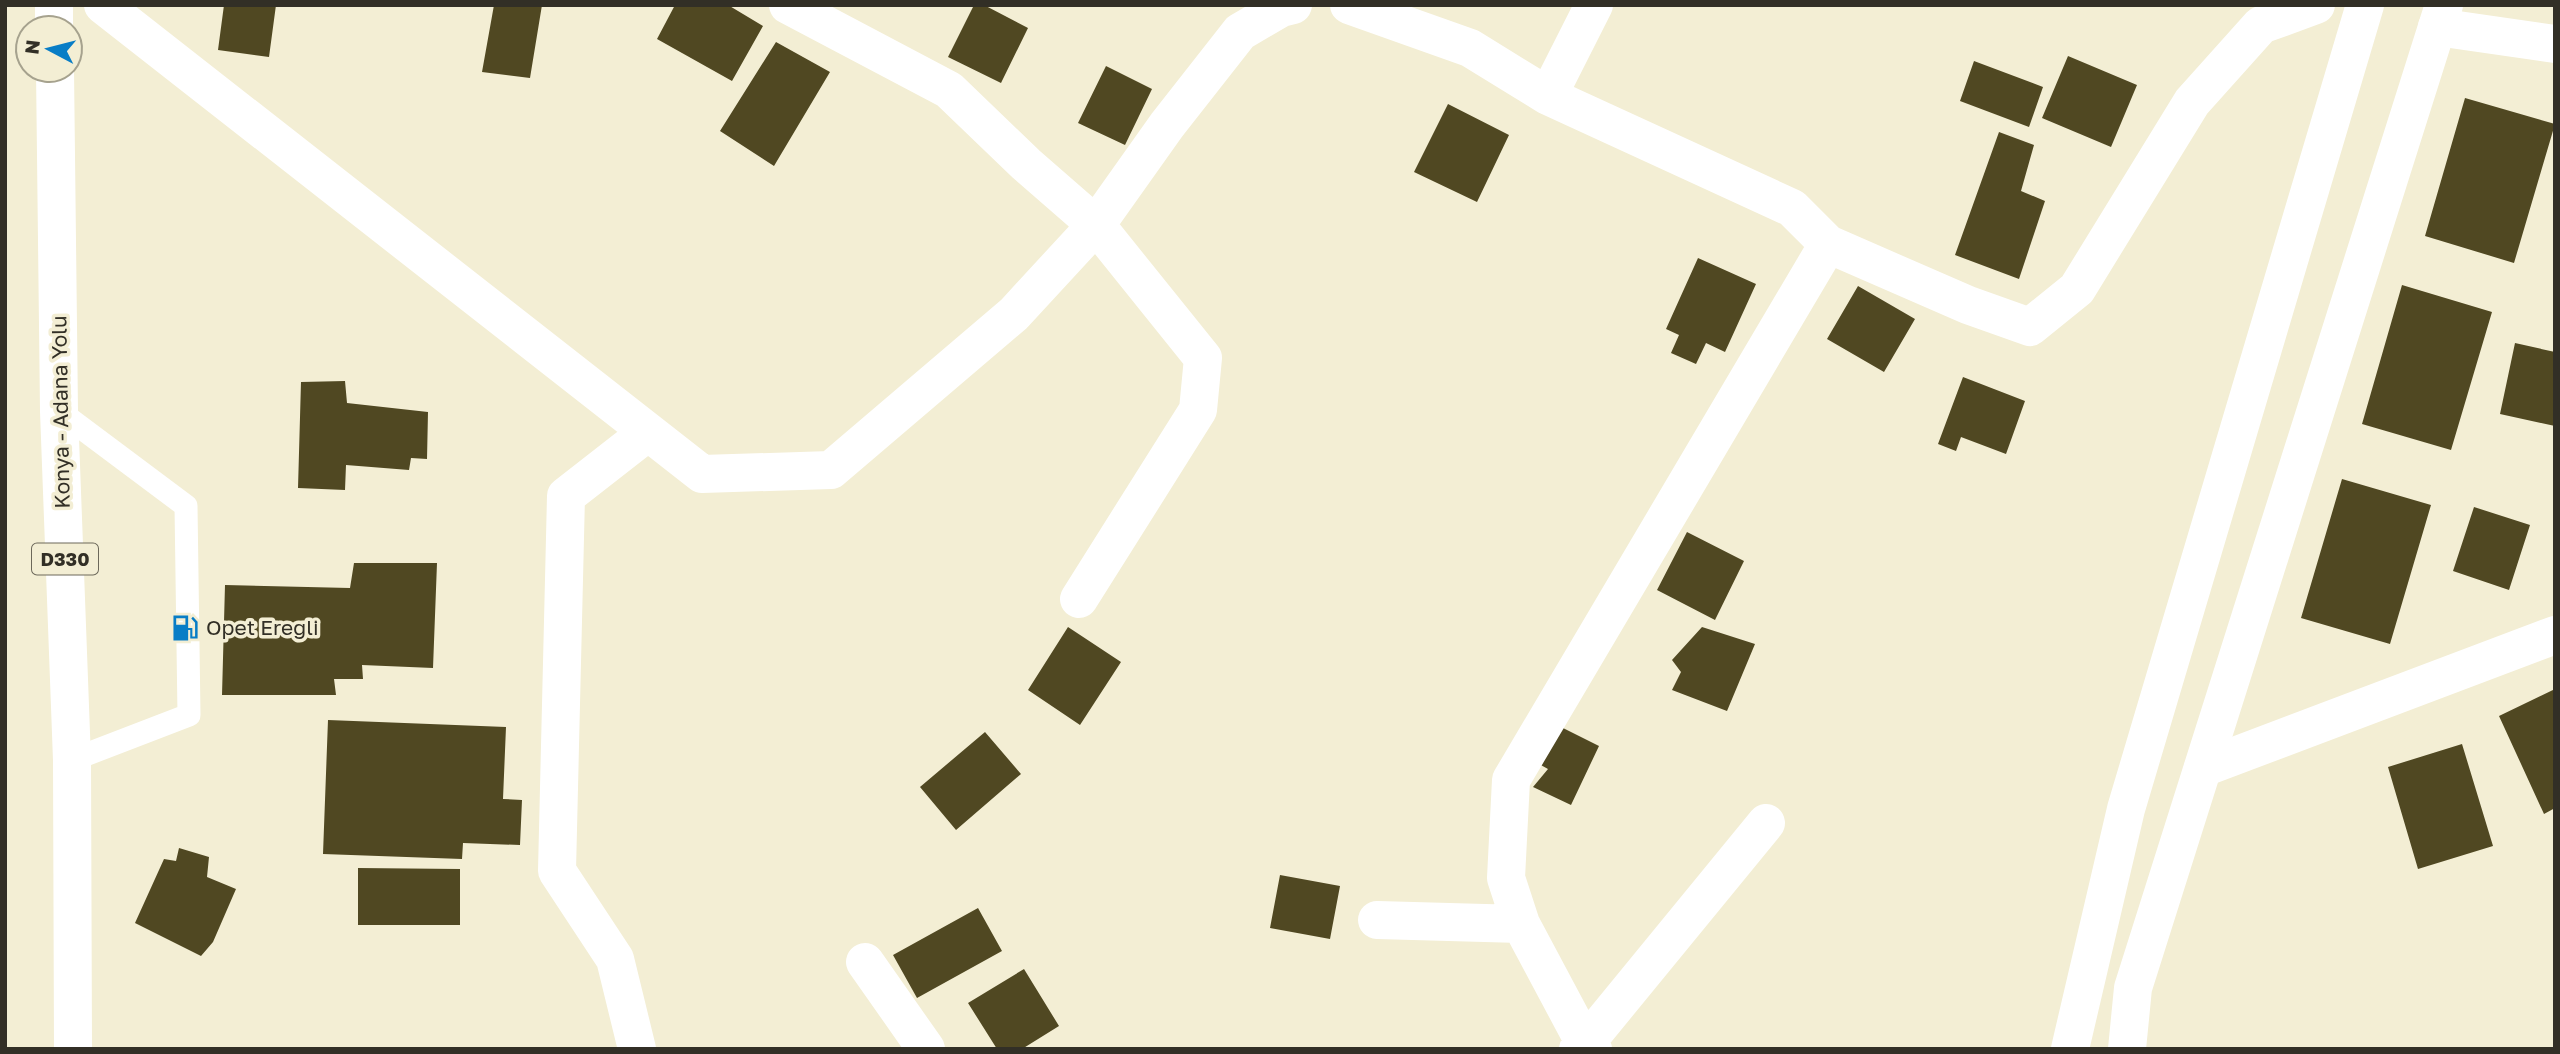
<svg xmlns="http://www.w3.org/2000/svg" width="2560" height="1054" font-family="'Golos Text',sans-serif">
  <rect width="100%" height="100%" fill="#f3eed4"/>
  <path fill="#504822" d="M 224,5 L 276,5 L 269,57 L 218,50 Z
    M 494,5 L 542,5 L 530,78 L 482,72 Z
    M 675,5 L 728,5 L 763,26 L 732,81 L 657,39 Z
    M 974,5 L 984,5 L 1028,28 L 1001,83 L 948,57 Z
    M 776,42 L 830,72 L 774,166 L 720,131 Z
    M 2068,56 L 2137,85 L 2111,147 L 2042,118 Z
    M 1974,61 L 2043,87 L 2029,127 L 1960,101 Z
    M 1106,66 L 1152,89 L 1125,145 L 1078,123 Z
    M 2465,98 L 2555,124 L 2514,263 L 2425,236 Z
    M 1448,104 L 1509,135 L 1477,202 L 1414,172 Z
    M 1999,132 L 2034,145 L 2021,191 L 2045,201 L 2019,279 L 1955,255 Z
    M 1698,258 L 1756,284 L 1725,352 L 1706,343 L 1696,364 L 1671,353 L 1679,335 L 1666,329 Z
    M 2402,285 L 2492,312 L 2451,450 L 2362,424 Z
    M 1858,286 L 1915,319 L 1884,372 L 1827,339 Z
    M 2515,343 L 2555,352 L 2555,426 L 2500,414 Z
    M 1963,377 L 2025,401 L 2006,454 L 1961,437 L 1956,451 L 1938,444 Z
    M 345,381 L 347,403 L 428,412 L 427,459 L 411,458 L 409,470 L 346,465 L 345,490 L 298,488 L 301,382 Z
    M 2342,479 L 2431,505 L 2390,644 L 2301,618 Z
    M 2474,507 L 2530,525 L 2509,590 L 2453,571 Z
    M 1687,532 L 1744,561 L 1715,620 L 1657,590 Z
    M 354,563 L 437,563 L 433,668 L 362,665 L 363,679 L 334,679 L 336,695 L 222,695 L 225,585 L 350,588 Z
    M 1068,627 L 1121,662 L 1080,725 L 1028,690 Z
    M 1702,627 L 1755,644 L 1727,711 L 1672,690 L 1681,672 L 1672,660 Z
    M 2555,689 L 2555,808 L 2544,814 L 2499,716 Z
    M 328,720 L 506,727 L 503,799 L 522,800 L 520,845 L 463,843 L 462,859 L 323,854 Z
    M 1557,725 L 1599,746 L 1571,805 L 1533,787 L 1548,769 L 1539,764 Z
    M 985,732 L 1021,774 L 956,830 L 920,787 Z
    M 2462,744 L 2493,846 L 2418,869 L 2388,767 Z
    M 179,848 L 209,857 L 207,877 L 236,889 L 213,942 L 201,956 L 135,923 L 164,859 L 176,861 Z
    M 358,868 L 460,869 L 460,925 L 358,925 Z
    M 1280,875 L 1340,886 L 1330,939 L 1270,928 Z
    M 978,908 L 1002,951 L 917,998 L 893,955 Z
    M 1024,969 L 1059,1026 L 1022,1049 L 997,1049 L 968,1003 Z"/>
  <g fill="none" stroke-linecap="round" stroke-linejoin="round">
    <path stroke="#fff" stroke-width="23" d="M 59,411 L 186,506 L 189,715 L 72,760"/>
    <path stroke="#fff" stroke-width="38" d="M 103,5 L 702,474 L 831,470 L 1014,314 L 1096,225 L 1203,358 L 1198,410 L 1079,599
      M 788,5 L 949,90 L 1026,164 L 1096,225 L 1167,125 L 1240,32 L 1281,8 L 1293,5
      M 1349,5 L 1470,48 L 1548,96 L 1792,208 L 1828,244 L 1968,305 L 2030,327 L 2077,289 L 2192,102 L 2261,25 L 2316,5
      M 2437,27 L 2555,44
      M 1548,96 L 1594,5
      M 2203,768 L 2555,635
      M 1377,920 L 1521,924
      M 865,962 L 926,1049
      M 637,1049 L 615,959 L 557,871 L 566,496 L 648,432
      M 1578,1049 L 1585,1044 L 1766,823
      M 1593,1049 L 1585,1044 L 1521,924 L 1506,878 L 1511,780 L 1828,244"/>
    <path stroke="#fff" stroke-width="38" d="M 2070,1049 L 2126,809 L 2365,5
      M 2127,1049 L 2133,988 L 2444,5"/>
    <path stroke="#fff" stroke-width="38" d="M 54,5 L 54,28
      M 55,70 L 59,411 L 72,760 L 73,1049"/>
  </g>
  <defs>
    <g id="fuel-bare" transform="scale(2.1)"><path d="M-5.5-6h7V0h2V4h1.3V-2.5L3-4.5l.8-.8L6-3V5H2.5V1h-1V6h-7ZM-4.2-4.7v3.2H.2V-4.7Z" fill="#087dc6" stroke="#f3eed4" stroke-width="2.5" paint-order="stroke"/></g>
  </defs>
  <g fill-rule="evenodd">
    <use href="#fuel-bare" x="185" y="628"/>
  </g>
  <g text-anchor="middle" stroke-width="7" stroke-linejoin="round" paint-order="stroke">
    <rect fill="#f3eed4" stroke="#6c685a" stroke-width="2" x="32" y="543.5" width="66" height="31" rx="5"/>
    <g font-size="19" font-weight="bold" fill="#322f26">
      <text x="65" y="566">D330</text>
    </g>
    <g font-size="21" fill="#322f26" stroke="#f3eed4">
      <text transform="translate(61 412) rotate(-91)" y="7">Konya - Adana Yolu</text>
    </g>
    <g font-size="21" fill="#322f26" stroke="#f3eed4" text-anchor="start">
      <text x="206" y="635">Opet Ereğli</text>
    </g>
  </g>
  <rect width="2560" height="1054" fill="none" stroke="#322f26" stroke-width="14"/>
  <g transform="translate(49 49) rotate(277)"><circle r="33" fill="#f3eed4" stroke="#a6a28e" stroke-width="2"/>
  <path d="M0-5L12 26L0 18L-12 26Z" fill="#087dc6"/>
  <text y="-10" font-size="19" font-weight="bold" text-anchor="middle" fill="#322f26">N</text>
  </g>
</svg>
